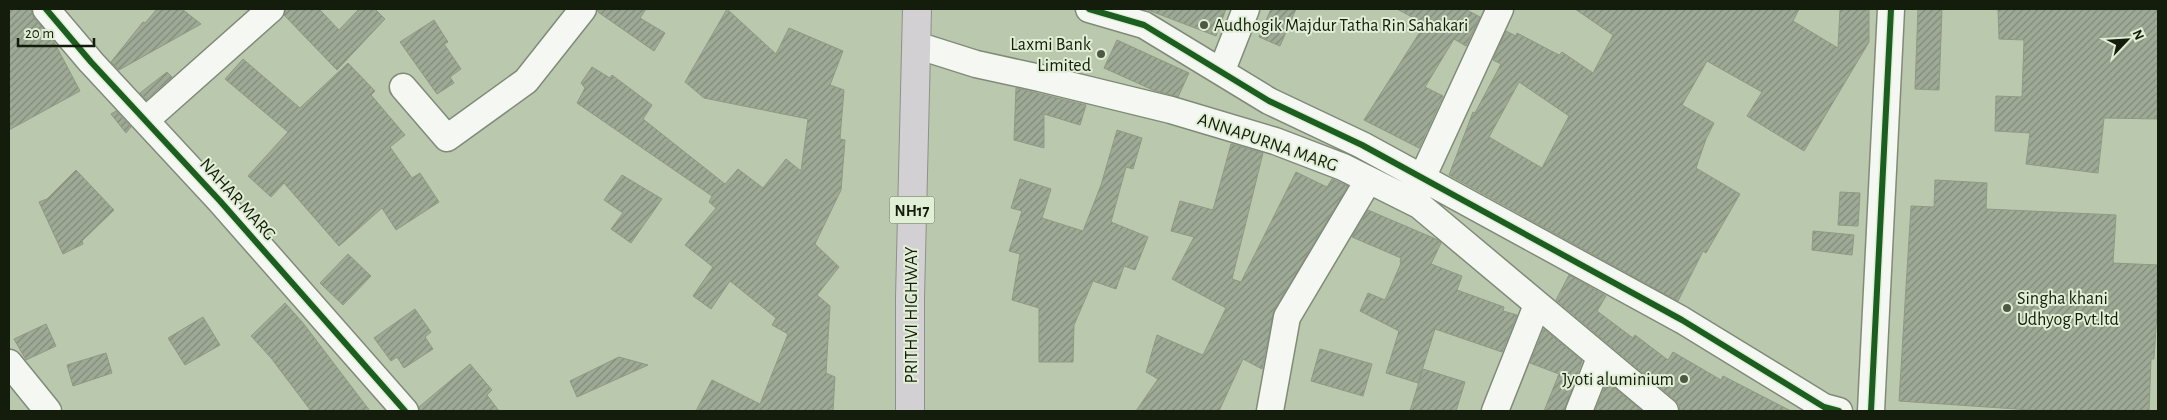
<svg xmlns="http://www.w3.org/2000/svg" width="2167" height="420" font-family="'Alegreya Sans',sans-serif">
  <defs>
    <pattern id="building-hatch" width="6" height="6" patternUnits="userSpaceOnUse" patternTransform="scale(1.25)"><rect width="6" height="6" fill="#9faa96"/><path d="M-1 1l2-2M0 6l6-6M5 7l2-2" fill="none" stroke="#808a79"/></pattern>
  </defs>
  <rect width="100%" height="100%" fill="#bac8ae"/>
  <path fill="url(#building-hatch)" stroke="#8f9a85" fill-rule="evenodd" d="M 9,9 L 31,9 L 34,18 L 53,40 L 80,91 L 9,130 Z
    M 157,9 L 182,9 L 201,24 L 119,70 L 111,62 L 143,22 L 145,23 Z
    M 286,9 L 319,9 L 339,30 L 359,9 L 375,9 L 385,19 L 337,70 L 284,15 Z
    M 598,9 L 646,9 L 640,18 L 665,33 L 654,51 L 598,12 Z
    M 727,9 L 776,54 L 789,28 L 843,51 L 830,85 L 844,90 L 840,139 L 845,140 L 841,190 L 815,244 L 839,267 L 817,295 L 830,306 L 826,373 L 835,377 L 833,411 L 696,411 L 712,380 L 760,404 L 788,334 L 772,325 L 776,318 L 730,281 L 711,309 L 693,296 L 713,267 L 685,245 L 716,208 L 709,202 L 712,196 L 577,103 L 585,88 L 581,83 L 592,67 L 610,78 L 612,75 L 652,105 L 643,119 L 725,184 L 738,169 L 763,188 L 786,159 L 801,171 L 808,119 L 704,98 L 685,82 Z
    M 1149,9 L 1226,9 L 1216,36 L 1148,10 Z
    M 1271,9 L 1296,9 L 1280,46 L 1259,37 Z
    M 1397,9 L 1465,9 L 1480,17 L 1466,46 L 1454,39 L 1425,87 L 1443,96 L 1419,148 L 1364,120 L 1425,24 Z
    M 1575,9 L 1799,9 L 1793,21 L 1838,48 L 1840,9 L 1869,9 L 1869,42 L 1804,151 L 1747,116 L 1762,92 L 1707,61 L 1682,105 L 1714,123 L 1706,139 L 1696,168 L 1740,194 L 1706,253 L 1703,251 L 1678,301 L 1449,175 L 1473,112 L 1475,113 L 1501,64 L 1493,60 L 1506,31 L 1516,36 L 1517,33 L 1559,55 L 1562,52 L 1593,73 L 1613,35 ZM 1519,82 L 1569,116 L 1542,168 L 1489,137 Z
    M 1918,9 L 1942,9 L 1939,90 L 1915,89 Z
    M 1998,9 L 2129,10 L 2129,9 L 2158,9 L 2158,119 L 2104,118 L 2098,173 L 2026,164 L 2030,133 L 1995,131 L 1996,96 L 2022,97 L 2024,40 L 1999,39 Z
    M 434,20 L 448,42 L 444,44 L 461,69 L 450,77 L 454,83 L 437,94 L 400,42 Z
    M 1117,40 L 1189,73 L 1178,97 L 1153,90 L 1104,68 Z
    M 243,59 L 300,108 L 348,63 L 375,91 L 371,95 L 405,135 L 390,147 L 412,178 L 420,173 L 439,202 L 396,230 L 382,208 L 339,246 L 284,183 L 271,197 L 248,176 L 288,132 L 225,79 Z
    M 167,72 L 172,77 L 146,100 L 140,93 Z
    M 1016,88 L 1086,105 L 1080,125 L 1044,114 L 1044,148 L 1014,140 Z
    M 116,111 L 131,127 L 126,133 L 111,114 Z
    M 1117,130 L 1142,138 L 1133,169 L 1126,167 L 1111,222 L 1148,237 L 1135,270 L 1124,266 L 1116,289 L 1093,281 L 1074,325 L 1073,362 L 1039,362 L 1039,308 L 1012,300 L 1020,254 L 1009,251 L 1022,211 L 1011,208 L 1020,179 L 1051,189 L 1042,218 L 1083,231 L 1101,185 Z
    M 1231,144 L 1263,153 L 1232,279 L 1241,282 L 1296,172 L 1327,187 L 1332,179 L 1348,186 L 1274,310 L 1262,369 L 1243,359 L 1219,411 L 1136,411 L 1158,379 L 1146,372 L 1157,335 L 1203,355 L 1226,308 L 1172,279 L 1194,237 L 1171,231 L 1180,201 L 1213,210 Z
    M 76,170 L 114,210 L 82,241 L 83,244 L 63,254 L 39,202 L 47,199 Z
    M 622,175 L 662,199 L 631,243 L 611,229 L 623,213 L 604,200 Z
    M 1935,180 L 1987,183 L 1986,209 L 2116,215 L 2113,263 L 2158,265 L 2158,298 L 2154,359 L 2151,359 L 2149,411 L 2045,411 L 1899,401 L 1911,206 L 1934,207 Z
    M 1840,192 L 1860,193 L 1858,226 L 1838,225 Z
    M 1368,210 L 1438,240 L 1441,243 L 1431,264 L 1462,276 L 1457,290 L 1504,307 L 1503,311 L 1517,315 L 1502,352 L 1435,329 L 1418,383 L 1386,373 L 1399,331 L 1360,311 L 1368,293 L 1385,300 L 1401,263 L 1400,262 L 1401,258 L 1352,237 Z
    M 1813,231 L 1854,235 L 1852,255 L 1812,250 Z
    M 348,254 L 371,276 L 343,305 L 320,283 Z
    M 1569,275 L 1606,296 L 1597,311 L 1633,338 L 1635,335 L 1668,360 L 1673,352 L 1721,380 L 1723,376 L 1791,411 L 1680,411 L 1679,405 L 1675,400 L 1556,300 Z
    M 285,303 L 303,323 L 370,411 L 311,411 L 271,358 L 251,336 Z
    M 415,309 L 431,332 L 425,337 L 433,349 L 404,368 L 397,357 L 391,361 L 374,338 Z
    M 203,317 L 220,345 L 185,365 L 168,338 Z
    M 46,324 L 56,346 L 26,360 L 14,339 Z
    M 1544,329 L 1582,361 L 1564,411 L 1544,411 L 1559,374 L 1530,363 Z
    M 1320,349 L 1372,364 L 1363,396 L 1311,381 Z
    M 106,353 L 112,373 L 73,386 L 67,365 Z
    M 619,357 L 648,365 L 577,397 L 570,381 Z
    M 470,364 L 492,390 L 487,395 L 499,411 L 420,411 L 419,407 Z
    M 1423,369 L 1465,382 L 1456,411 L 1410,411 Z
    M 1607,382 L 1642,411 L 1595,411 Z"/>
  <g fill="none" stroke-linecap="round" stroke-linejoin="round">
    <g stroke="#808b77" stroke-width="29">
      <path id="minor" d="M 46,9 L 91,62 L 220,201 L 405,411
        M 1089,9 L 1144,25 L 1269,101 L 1362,145 L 1682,320 L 1824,407 L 1839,411
        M 916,45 L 976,64 L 1040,78 L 1171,110 L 1275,141 L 1343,167 L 1419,205 L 1665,411
        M 1222,70 L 1246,9
        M 403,87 L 447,138 L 526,81 L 583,9
        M 146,120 L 271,9
        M 1422,178 L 1500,9
        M 9,363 L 48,411
        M 1270,411 L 1287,317 L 1368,181
        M 1495,411 L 1537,305
        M 1579,411 L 1600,358
        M 1871,411 L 1891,9"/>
    </g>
    <g stroke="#8e908b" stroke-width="30">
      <path id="highway" d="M 910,411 L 910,298 L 917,9"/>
    </g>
    <use href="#minor" stroke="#f5f7f3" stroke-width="26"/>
    <use href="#highway" stroke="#d2d0d3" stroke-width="28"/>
    <g stroke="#e2efd7" stroke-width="9">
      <path id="cycleway" d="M 46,9 L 91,62 L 220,201 L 405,411
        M 1089,9 L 1144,25 L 1269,101 L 1362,145 L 1682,320 L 1824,407 L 1839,411
        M 1871,411 L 1891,9"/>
    </g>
    <use href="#cycleway" stroke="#1b5e20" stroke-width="6"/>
  </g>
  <g fill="#4e5944" stroke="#e2efd7" stroke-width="2">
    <circle cx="1204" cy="25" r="5"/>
    <circle cx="1101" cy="54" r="5"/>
    <circle cx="2007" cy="308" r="5"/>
    <circle cx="1684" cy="379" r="5"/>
  </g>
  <g text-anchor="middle" stroke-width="4" stroke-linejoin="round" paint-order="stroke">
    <rect fill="#e2efd7" stroke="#525c48" stroke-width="1" x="889.5" y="196.5" width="45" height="27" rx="4"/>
    <g font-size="16" font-weight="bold" fill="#141d0b">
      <text x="912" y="216">NH17</text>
    </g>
    <g font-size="18" fill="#141d0b" stroke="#e2efd7" text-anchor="start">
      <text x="1214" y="31">Audhogik Majdur Tatha Rin Sahakari</text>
      <text x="1091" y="50" text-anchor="end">Laxmi Bank<tspan x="1091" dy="21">Limited</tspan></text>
      <text x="2017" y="304">Singha khani<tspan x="2017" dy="21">Udhyog Pvt.ltd</tspan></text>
      <text x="1674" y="385" text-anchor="end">Jyoti aluminium</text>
    </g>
    <g font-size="18" fill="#141d0b" stroke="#e2efd7">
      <text transform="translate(1268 142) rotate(19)" y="6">ANNAPURNA MARG</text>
      <text transform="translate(238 199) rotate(48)" y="6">NAHAR MARG</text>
      <text transform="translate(911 315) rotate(-90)" y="6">PRITHVI HIGHWAY</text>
    </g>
  </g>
  <rect width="2167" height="420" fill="none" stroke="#141d0b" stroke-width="20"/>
  <g transform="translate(2127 40) rotate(65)" stroke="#e2efd7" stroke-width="4" paint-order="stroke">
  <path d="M0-4L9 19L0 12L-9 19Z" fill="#141d0b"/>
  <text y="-8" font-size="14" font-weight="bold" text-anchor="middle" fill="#141d0b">N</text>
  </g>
  <path d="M18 38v8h76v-8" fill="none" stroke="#141d0b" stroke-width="2.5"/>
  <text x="25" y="38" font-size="15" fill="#141d0b" stroke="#e2efd7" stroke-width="4" paint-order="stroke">20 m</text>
</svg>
